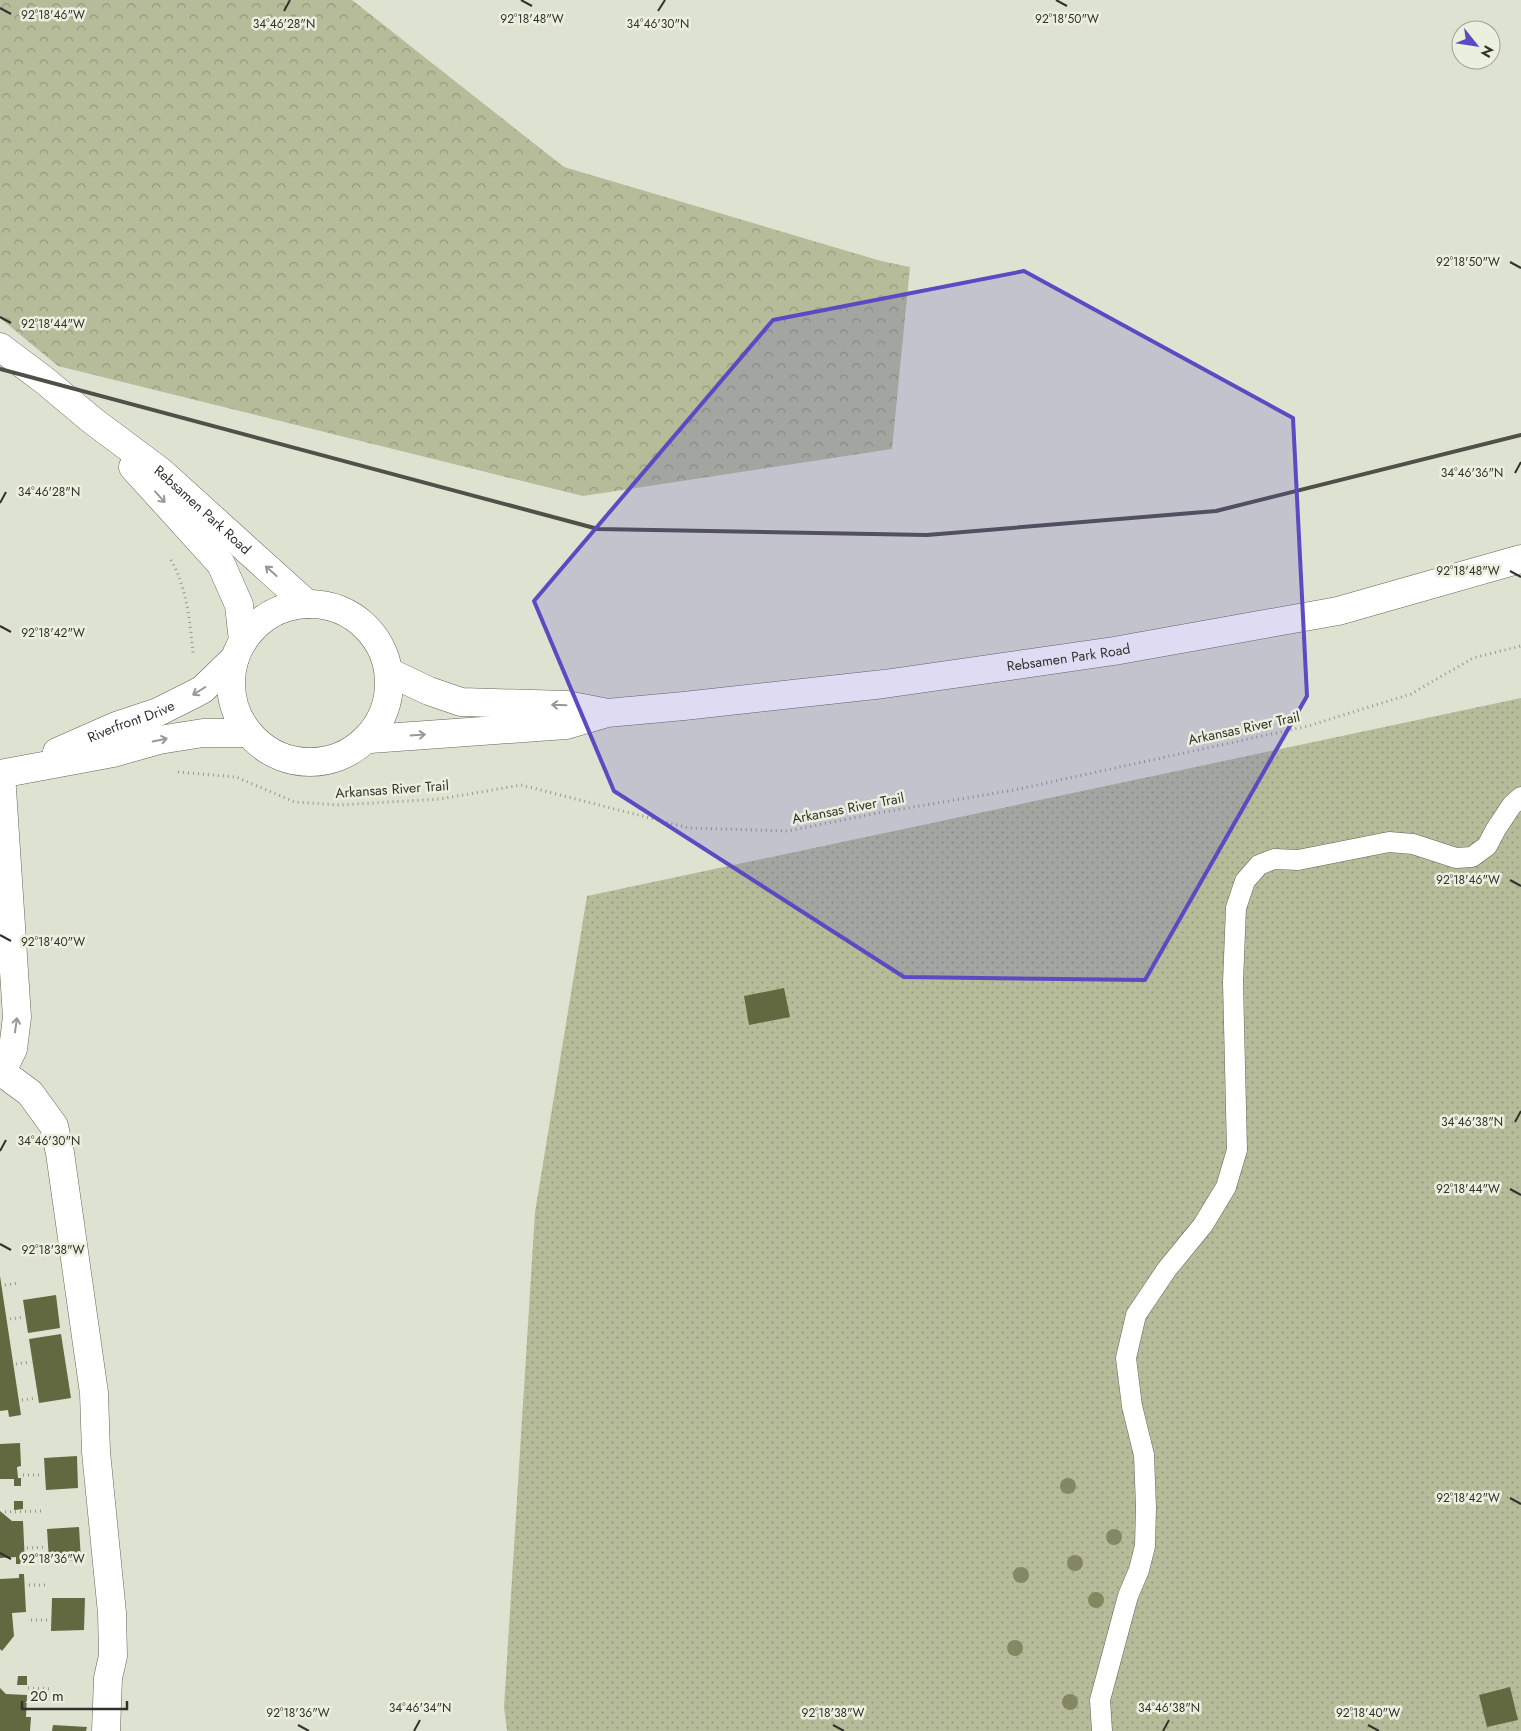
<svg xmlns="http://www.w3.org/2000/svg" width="1521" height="1731" font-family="Jost,sans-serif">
  <defs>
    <pattern id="grass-dots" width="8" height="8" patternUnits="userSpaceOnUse" patternTransform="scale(1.25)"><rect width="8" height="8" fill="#b6bc99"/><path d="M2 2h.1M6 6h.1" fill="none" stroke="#95997d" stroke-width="1.8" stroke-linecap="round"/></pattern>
    <pattern id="forest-crowns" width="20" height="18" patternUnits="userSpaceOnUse" patternTransform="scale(1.25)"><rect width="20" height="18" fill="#b6bc99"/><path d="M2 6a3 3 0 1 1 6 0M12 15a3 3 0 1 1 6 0" fill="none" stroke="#95997d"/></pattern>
  </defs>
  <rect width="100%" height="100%" fill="#dee2d1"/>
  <path fill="url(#grass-dots)" d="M 1521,698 L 1521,1731 L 507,1731 L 504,1707 L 535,1212 L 587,896 Z"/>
  <path fill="url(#forest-crowns)" d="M 0,0 L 352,0 L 564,167 L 881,261 L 910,267 L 892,449 L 583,496 L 58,366 L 0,318 Z"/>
  <path fill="#62683f" d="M 784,988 L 790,1017 L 749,1025 L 744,996 Z
    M 0,1276 L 21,1415 L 9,1417 L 8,1410 L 0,1411 Z
    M 56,1295 L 60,1328 L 28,1333 L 23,1300 Z
    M 61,1334 L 71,1398 L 39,1403 L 29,1339 Z
    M 20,1443 L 21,1466 L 17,1467 L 18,1478 L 21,1478 L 21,1486 L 14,1486 L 14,1479 L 0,1479 L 0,1444 Z
    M 77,1456 L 78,1488 L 46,1490 L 44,1458 Z
    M 14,1501 L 23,1501 L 23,1509 L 14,1510 Z
    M 0,1511 L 12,1521 L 23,1521 L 25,1564 L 16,1564 L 16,1557 L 0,1558 Z
    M 79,1527 L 81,1560 L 49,1561 L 47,1529 Z
    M 19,1574 L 24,1574 L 26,1612 L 12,1613 L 14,1636 L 2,1651 L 0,1649 L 0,1579 L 19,1578 Z
    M 52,1598 L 85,1598 L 84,1630 L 51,1631 Z
    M 18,1676 L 27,1676 L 27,1685 L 17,1685 Z
    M 1510,1687 L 1518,1720 L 1487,1727 L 1479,1695 Z
    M 0,1688 L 6,1694 L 27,1695 L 26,1717 L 31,1717 L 30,1731 L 0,1731 Z
    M 53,1725 L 87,1727 L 86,1731 L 52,1731 Z"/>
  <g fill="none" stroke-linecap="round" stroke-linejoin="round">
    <g stroke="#636657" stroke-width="21">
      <path id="service" d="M 1102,1731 L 1100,1700 L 1128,1596 L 1139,1570 L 1145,1546 L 1146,1507 L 1144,1455 L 1132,1406 L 1126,1358 L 1136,1315 L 1167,1269 L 1203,1225 L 1226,1187 L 1237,1150 L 1233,982 L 1236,908 L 1245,881 L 1259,865 L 1274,859 L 1298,860 L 1389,842 L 1413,844 L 1456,858 L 1472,857 L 1487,846 L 1496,829 L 1512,805 L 1521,797"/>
    </g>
    <g stroke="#636657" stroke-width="29">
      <path id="minor" d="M 1,774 L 17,1017 L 13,1049 L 2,1071
        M 0,1071 L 30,1093 L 54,1126 L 60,1153 L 94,1393 L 96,1452 L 112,1613 L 113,1656 L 108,1678 L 106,1731"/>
    </g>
    <g stroke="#636657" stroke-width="29">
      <g id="tertiary">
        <path id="s1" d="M 0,347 L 44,380 L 93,421 L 160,471 L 307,604"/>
        <path d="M 133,467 L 221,564 L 239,605 L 243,641"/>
        <circle cx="310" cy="683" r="79"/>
        <path d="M 391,673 L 429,691 L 461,702 L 567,705 L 603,712"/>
        <path id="s2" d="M 370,739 L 566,725 L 607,713 L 684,706 L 884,684 L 1114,651 L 1338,611 L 1521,559"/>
        <path id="s3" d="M 57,752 L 116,726 L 158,712 L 194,694 L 203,689 L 235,658"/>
        <path d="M 0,774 L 113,753 L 159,740 L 203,733 L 248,733"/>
      </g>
    </g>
    <path stroke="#95988b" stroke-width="3" stroke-dasharray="1 4" stroke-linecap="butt" d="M 171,560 C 187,588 190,622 193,653
      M 178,772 L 236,777 L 295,802 L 339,805 L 440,799 L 521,785 L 689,828 L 788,831 L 878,813 L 1014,790 L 1308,726 L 1411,694 L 1473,658 L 1521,646
      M 5,1285 L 19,1283
      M 10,1319 L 24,1317
      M 16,1364 L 31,1362
      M 22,1400 L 36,1398
      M 23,1475 L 42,1475
      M 5,1512 L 44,1511
      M 27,1548 L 46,1547
      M 29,1585 L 48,1585
      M 31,1620 L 49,1620
      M 28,1688 L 53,1689"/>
    <use href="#service" stroke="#fff" stroke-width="20"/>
    <use href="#minor" stroke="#fff" stroke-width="28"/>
    <use href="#tertiary" stroke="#fff" stroke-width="28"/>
    <path stroke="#4f5048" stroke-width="4" d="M 0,369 L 598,529 L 927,535 L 1216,511 L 1521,435"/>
  </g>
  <g fill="#838863">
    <circle cx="1068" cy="1486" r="8"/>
    <circle cx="1114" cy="1537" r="8"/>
    <circle cx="1075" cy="1563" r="8"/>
    <circle cx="1021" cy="1575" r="8"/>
    <circle cx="1096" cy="1600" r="8"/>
    <circle cx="1015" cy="1648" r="8"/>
    <circle cx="1070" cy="1702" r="8"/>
  </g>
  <defs><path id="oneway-shaft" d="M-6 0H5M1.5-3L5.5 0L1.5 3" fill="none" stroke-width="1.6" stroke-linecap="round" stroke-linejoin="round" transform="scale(1.25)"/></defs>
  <g stroke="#989896">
    <use href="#oneway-shaft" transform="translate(160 497) rotate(48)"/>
    <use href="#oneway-shaft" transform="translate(271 571) rotate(-138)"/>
    <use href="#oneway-shaft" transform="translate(199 691) rotate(148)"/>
    <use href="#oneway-shaft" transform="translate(559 705) rotate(-178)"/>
    <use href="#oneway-shaft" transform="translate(418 735) rotate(-4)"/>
    <use href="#oneway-shaft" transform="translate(160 740) rotate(-12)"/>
    <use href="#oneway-shaft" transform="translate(16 1025) rotate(-82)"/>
  </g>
  <path fill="#5b4ac2" fill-opacity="0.2" stroke="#5b4ac2" stroke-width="4" stroke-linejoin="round" d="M 1024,271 L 1293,418 L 1307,696 L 1145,980 L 904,977 L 614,791 L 534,601 L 773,320 Z"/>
  <path fill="none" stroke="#31322c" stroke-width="2" d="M 521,0 L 532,6M 1056,0 L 1067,6M 0,8 L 11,14M 284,11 L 290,0M 658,11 L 665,0M 1510,262 L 1521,268M 0,317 L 11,323M 1515,473 L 1521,462M 0,503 L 6,492M 1510,571 L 1521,577M 0,626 L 11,632M 1510,880 L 1521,886M 0,935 L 11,941M 1515,1122 L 1521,1111M 0,1151 L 6,1140M 1510,1189 L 1521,1195M 0,1244 L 11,1250M 1510,1498 L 1521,1504M 0,1553 L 11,1559M 298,1725 L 309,1731M 833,1725 L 844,1731M 1368,1725 L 1379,1731M 414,1731 L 420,1720M 1163,1731 L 1169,1720"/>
  <g text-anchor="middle" stroke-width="5" stroke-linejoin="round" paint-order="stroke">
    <g font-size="14" fill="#31322c" stroke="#ebefde">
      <text dy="5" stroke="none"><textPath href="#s1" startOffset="260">Rebsamen Park Road</textPath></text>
      <text dy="5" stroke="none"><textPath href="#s2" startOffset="704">Rebsamen Park Road</textPath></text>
      <text dy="5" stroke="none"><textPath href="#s3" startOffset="80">Riverfront Drive</textPath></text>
      <text transform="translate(1244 728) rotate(-12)" y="5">Arkansas River Trail</text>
      <text transform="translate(392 789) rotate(-4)" y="5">Arkansas River Trail</text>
      <text transform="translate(848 808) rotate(-11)" y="5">Arkansas River Trail</text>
    </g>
  </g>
  <g font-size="12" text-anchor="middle" fill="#31322c" stroke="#ebefde" stroke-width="5" stroke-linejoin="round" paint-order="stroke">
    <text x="53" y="19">92°18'46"W</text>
    <text x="532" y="23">92°18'48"W</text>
    <text x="1067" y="23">92°18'50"W</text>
    <text x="284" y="28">34°46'28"N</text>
    <text x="658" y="28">34°46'30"N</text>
    <text x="1468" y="266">92°18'50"W</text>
    <text x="53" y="328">92°18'44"W</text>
    <text x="1472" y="477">34°46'36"N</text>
    <text x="49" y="496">34°46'28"N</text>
    <text x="1468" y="575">92°18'48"W</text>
    <text x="53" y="637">92°18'42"W</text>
    <text x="1468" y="884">92°18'46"W</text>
    <text x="53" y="946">92°18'40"W</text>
    <text x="1472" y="1126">34°46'38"N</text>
    <text x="49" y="1145">34°46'30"N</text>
    <text x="1468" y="1193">92°18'44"W</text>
    <text x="53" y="1254">92°18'38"W</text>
    <text x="1468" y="1502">92°18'42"W</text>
    <text x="53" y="1563">92°18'36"W</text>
    <text x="420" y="1712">34°46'34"N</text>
    <text x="1169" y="1712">34°46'38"N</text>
    <text x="298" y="1717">92°18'36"W</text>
    <text x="833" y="1717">92°18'38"W</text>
    <text x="1368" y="1717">92°18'40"W</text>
  </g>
  <g transform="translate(1476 45) rotate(120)"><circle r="24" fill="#ebefde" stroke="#a1a397"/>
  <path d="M0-4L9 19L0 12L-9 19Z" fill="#5b4ac2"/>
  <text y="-8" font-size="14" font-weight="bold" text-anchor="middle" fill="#31322c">N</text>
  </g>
  <path d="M22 1701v8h105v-8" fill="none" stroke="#31322c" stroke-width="2.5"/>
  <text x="30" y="1701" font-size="15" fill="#31322c" stroke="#ebefde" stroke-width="4" paint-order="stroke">20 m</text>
</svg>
